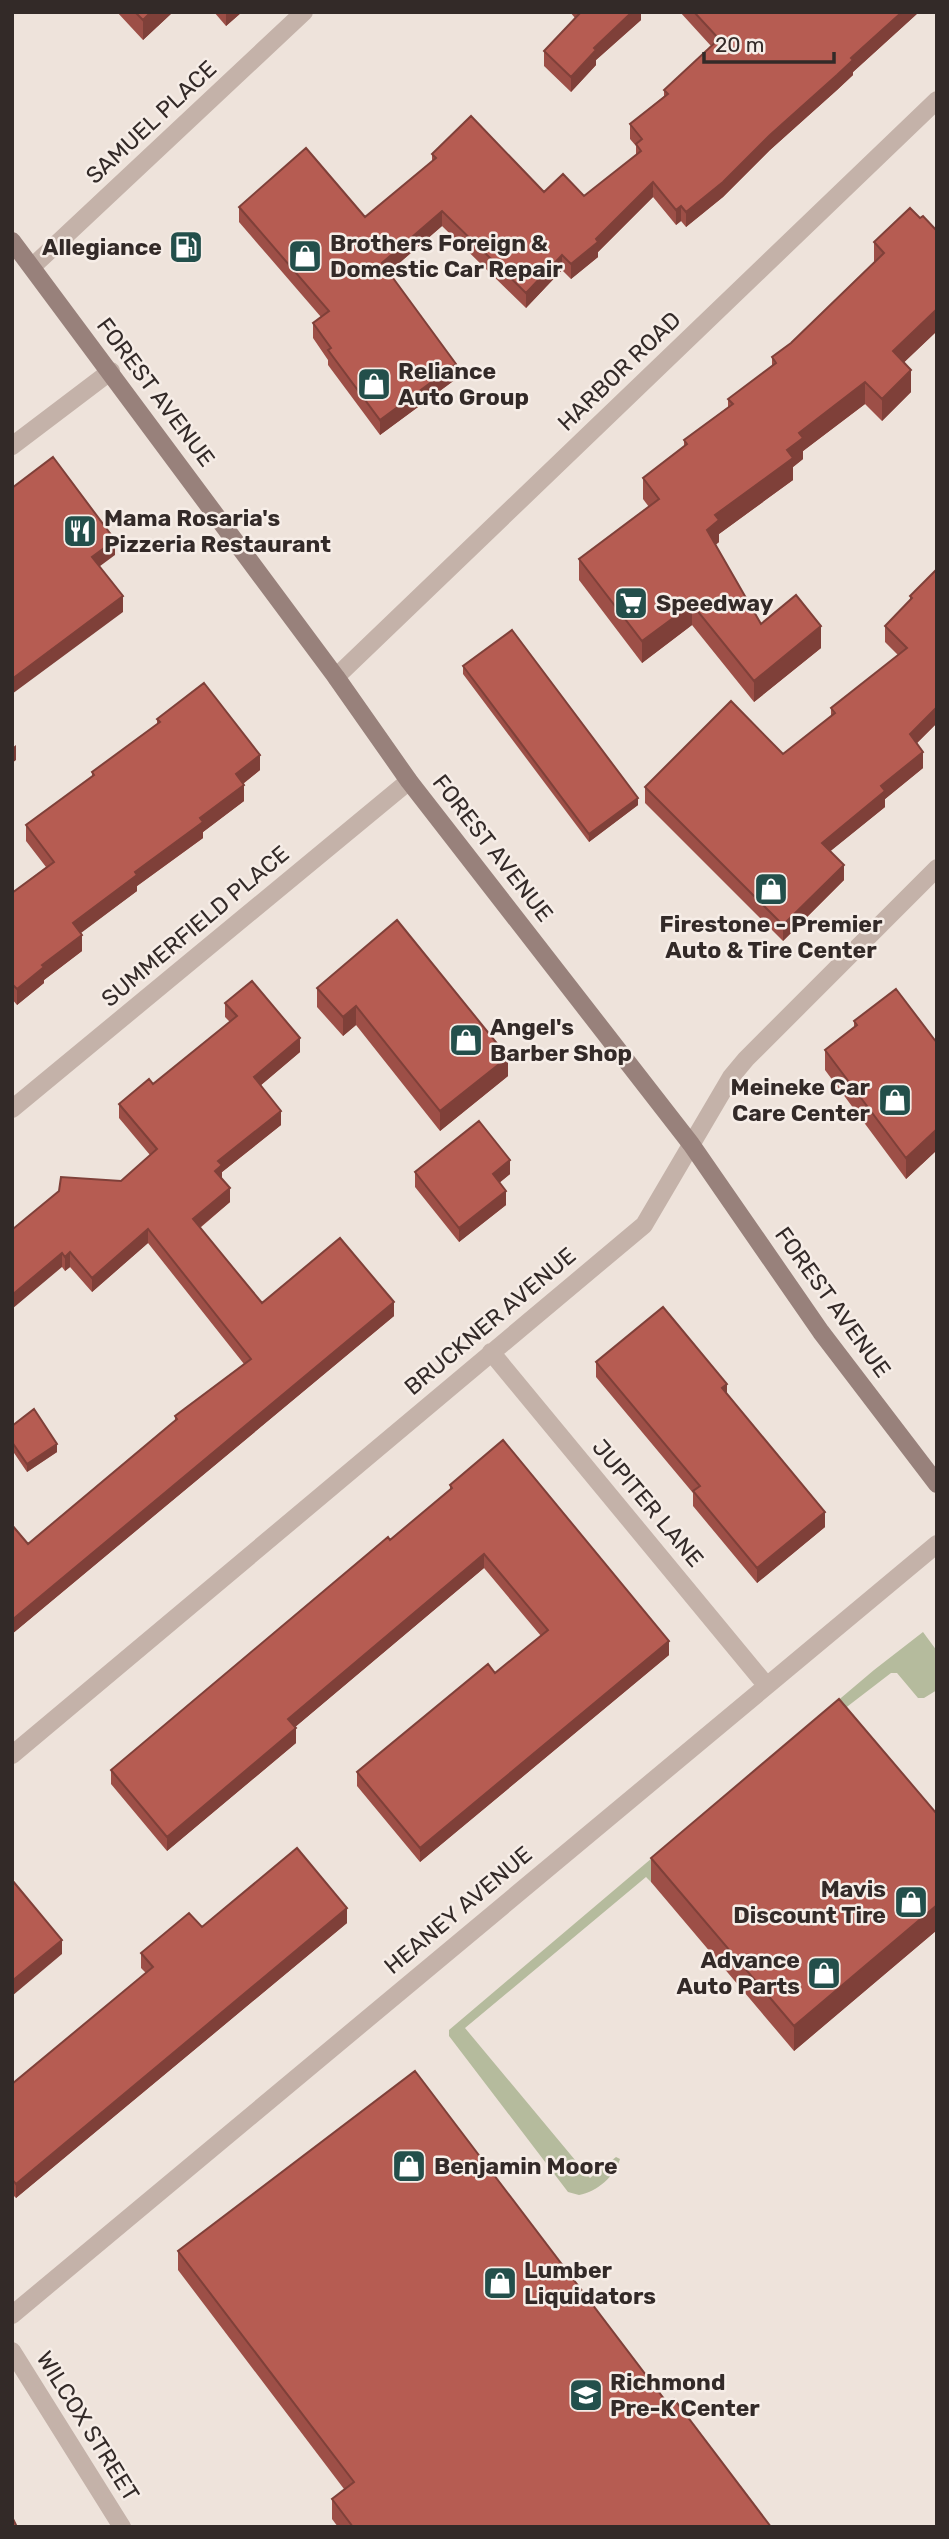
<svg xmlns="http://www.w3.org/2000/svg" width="949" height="2539" font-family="Rubik,sans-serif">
  <rect width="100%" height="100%" fill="#eee3db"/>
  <path fill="#b5bb9d" d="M 923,1632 L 937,1651 L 937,1690 L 924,1698 L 918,1698 L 897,1673 L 891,1673 L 848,1706 L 651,1882 L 646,1877 L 465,2028 L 590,2178 L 616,2157 L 620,2159 C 615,2176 597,2192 579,2195 L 568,2192 L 449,2036 L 449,2030 L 874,1670 Z"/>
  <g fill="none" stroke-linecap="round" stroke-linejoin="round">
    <path stroke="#c4b2a9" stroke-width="18" d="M 32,267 L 304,12
      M 12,446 L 111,371
      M 336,677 L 937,100
      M 12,1109 L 409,781
      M 491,1352 L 766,1685
      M 12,1755 L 644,1225 L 731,1077 L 746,1059 L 937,868
      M 12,2315 L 937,1544
      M 12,2351 L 122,2527"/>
    <path stroke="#98817b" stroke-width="18" d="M 12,241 L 336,677 L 409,781 L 691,1144 L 821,1332 L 937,1484"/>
  </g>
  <path fill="#9d4f47" d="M 117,12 L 173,12 L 143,40 Z
    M 214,12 L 242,12 L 226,26 Z
    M 570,12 L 641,12 L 641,20 L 596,60 L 596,65 L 571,92 L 544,66 L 544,51 L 575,18 Z
    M 680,12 L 919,12 L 853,72 L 853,75 L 837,90 L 770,150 L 723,197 L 686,227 L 681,221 L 676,225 L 653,197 L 598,252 L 598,257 L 571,279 L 562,270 L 526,308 L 442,226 L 389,272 L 456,379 L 380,435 L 328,365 L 328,360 L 313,338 L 313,323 L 321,317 L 239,222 L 239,207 L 365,217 L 432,161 L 432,154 L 544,192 L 584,196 L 636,156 L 636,146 L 630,139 L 630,124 L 664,96 L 664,90 L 711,46 Z
    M 920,218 L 937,231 L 937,331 L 904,362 L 911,392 L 882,421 L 865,404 L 803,451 L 803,459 L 793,467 L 793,480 L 719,534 L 719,542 L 715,545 L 761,624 L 821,648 L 754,702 L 692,625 L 642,663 L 579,580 L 579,559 L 649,507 L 643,499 L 643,478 L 684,446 L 684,440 L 728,407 L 728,399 L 772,366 L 772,357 L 791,343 L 874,262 L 874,242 Z
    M 937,569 L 937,723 L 917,743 L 923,768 L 885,799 L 885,807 L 830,851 L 844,880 L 783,941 L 645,803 L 645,787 L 783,754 L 831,716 L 831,708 L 898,655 L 885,642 L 885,626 L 910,601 L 910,596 Z
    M 463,666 L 638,805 L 589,842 L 463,674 Z
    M 157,719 L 260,770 L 243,784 L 244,801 L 203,832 L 203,838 L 137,886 L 137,891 L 80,933 L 82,951 L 44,980 L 44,983 L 17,1005 L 12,999 L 12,893 L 46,867 L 26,841 L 26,825 L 92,777 L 92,772 L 157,724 Z
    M 317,988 L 508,1076 L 440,1131 L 356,1025 L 343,1036 L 317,1007 Z
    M 225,1003 L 300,1052 L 261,1085 L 281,1125 L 222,1172 L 222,1179 L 230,1202 L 200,1228 L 262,1303 L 394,1316 L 12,1634 L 12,1525 L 28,1544 L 175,1421 L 175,1416 L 244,1364 L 148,1243 L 92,1292 L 70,1267 L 65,1271 L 62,1267 L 13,1229 L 121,1181 L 150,1155 L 119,1118 L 119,1104 L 153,1084 L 230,1022 L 225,1017 Z
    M 854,1021 L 937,1043 L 937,1150 L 906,1179 L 825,1070 L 825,1050 L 854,1027 Z
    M 415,1172 L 510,1174 L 499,1183 L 506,1205 L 459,1242 L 415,1187 Z
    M 596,1362 L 727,1395 L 825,1527 L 757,1583 L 693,1506 L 693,1493 L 596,1377 Z
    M 12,1426 L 57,1452 L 27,1472 L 12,1450 Z
    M 450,1485 L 669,1655 L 420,1862 L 357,1786 L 357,1772 L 495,1673 L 541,1636 L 484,1568 L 295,1727 L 296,1743 L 167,1851 L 111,1784 L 111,1770 L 450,1490 Z
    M 937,1814 L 937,1930 L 794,2051 L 651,1882 L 651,1858 Z
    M 347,1923 L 16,2198 L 12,2194 L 12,2084 L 146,1973 L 141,1968 L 141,1953 L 202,1927 Z
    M 178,2251 L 668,2404 L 771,2527 L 338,2527 L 332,2519 L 332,2499 L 344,2489 L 178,2270 Z"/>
  <path fill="#7f4039" d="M 151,12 L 173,12 L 143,40 L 143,20 Z
    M 226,12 L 242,12 L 226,26 Z
    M 632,12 L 641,12 L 641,20 L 596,60 L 596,65 L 571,92 L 571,77 L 594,48 Z
    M 902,12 L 919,12 L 853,72 L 853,75 L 837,90 L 770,150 L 723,197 L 686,227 L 686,212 L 770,135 L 851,58 Z
    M 653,182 L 653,197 L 598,252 L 598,257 L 571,279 L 571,264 Z
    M 681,206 L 681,221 L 676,225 L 676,210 Z
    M 442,211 L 442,226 L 382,278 L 382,263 Z
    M 562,255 L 562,270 L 526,308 L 526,293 Z
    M 937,309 L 937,331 L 893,373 L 893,351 Z
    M 456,364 L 456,379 L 380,435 L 380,420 Z
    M 911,370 L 911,392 L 882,421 L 882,399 Z
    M 865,382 L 865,404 L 803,451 L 803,459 L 793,467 L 793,480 L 719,534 L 719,542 L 707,552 L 707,530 L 715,515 L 787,450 L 799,433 Z
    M 115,540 L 115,555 L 92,572 L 92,557 Z
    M 123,596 L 123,612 L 12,694 L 12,679 Z
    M 692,604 L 692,625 L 642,663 L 642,641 Z
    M 821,626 L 821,648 L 754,702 L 754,681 Z
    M 937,707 L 937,723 L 910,750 L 910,734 Z
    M 16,745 L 16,760 L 12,763 L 12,748 Z
    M 923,752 L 923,768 L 885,799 L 885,807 L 822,858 L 822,843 L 881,786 Z
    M 260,755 L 260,770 L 236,789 L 236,774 Z
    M 244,785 L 244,801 L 203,832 L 203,838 L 137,886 L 137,891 L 73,939 L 73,923 L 200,818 Z
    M 638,798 L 638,805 L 589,842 L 589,834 Z
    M 844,865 L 844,880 L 783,941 L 783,925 Z
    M 82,935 L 82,951 L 44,980 L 44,983 L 17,1005 L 17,989 L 42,965 Z
    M 356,1006 L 356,1025 L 343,1036 L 343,1017 Z
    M 300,1038 L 300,1052 L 254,1091 L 254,1077 Z
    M 508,1057 L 508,1076 L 440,1131 L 440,1111 Z
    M 281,1111 L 281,1125 L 222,1172 L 222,1179 L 215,1171 L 218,1161 Z
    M 937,1129 L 937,1150 L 906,1179 L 906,1158 Z
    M 510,1160 L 510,1174 L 493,1188 L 493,1174 Z
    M 230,1188 L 230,1202 L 193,1233 L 193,1219 Z
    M 506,1191 L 506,1205 L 459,1242 L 459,1228 Z
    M 148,1229 L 148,1243 L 92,1292 L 92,1278 Z
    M 70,1252 L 70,1267 L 65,1271 L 65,1257 Z
    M 62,1253 L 62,1267 L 12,1309 L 12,1295 Z
    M 394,1302 L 394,1316 L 12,1634 L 12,1620 Z
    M 727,1384 L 727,1399 L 722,1388 Z
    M 57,1444 L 57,1452 L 27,1472 L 27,1464 Z
    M 825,1512 L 825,1527 L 757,1583 L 757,1568 Z
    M 484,1554 L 484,1568 L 288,1733 L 288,1719 Z
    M 669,1641 L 669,1655 L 420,1862 L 420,1848 Z
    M 296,1728 L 296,1743 L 167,1851 L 167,1837 Z
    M 937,1905 L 937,1930 L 794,2051 L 794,2026 Z
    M 347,1908 L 347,1923 L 16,2198 L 16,2184 Z
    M 62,1940 L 62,1954 L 12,1996 L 12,1981 Z"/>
  <path fill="#b65c52" stroke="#7f4039" stroke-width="2" d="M 135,12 L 151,12 L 143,20 Z
    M 581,12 L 632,12 L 594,48 L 596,50 L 571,77 L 544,51 Z
    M 694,12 L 902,12 L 851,58 L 853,60 L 837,75 L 770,135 L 723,182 L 686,212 L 681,206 L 676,210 L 653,182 L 596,239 L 598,242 L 571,264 L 562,255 L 526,293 L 442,211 L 382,263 L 456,364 L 380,420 L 328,350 L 331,348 L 313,323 L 329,311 L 239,207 L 306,148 L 365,217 L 436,158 L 432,154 L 471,116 L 544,192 L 563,174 L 584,196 L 641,151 L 636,144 L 642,139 L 630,124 L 668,94 L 664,90 L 719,39 Z
    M 910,208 L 920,218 L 923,216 L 937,231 L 937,309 L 893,351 L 911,370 L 882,399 L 865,382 L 799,433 L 803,438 L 787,450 L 793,458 L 715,515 L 719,520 L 707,530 L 761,624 L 796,595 L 821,626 L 754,681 L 692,604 L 642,641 L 579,559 L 659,499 L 643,478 L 687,444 L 684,440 L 733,404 L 728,399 L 776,363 L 772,357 L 791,343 L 884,253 L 874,242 Z
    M 53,457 L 115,540 L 92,557 L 123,596 L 12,679 L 12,488 Z
    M 937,569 L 937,707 L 910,734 L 923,752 L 881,786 L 885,791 L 822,843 L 844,865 L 783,925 L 645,787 L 731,701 L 783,754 L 835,713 L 831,708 L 907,648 L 885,626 L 912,598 L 910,596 Z
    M 512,630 L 638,798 L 589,834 L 463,666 Z
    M 204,683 L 260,755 L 236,774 L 244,785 L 200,818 L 203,822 L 135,872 L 137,875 L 73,923 L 82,935 L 42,965 L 44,967 L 17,989 L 12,984 L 12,893 L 54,862 L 26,825 L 94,775 L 92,772 L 160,722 L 157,719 Z
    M 397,920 L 508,1057 L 440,1111 L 356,1006 L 343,1017 L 317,988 Z
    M 252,981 L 300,1038 L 254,1077 L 281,1111 L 218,1161 L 222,1165 L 215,1171 L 230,1188 L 193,1219 L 262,1303 L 340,1238 L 394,1302 L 12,1620 L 12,1525 L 28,1544 L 177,1419 L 175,1416 L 251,1359 L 148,1229 L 92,1278 L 70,1252 L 65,1257 L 62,1253 L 12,1295 L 12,1228 L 13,1229 L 59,1191 L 61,1177 L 121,1181 L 157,1149 L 119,1104 L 149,1079 L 153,1084 L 237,1016 L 225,1003 Z
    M 896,989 L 937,1043 L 937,1129 L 906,1158 L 825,1050 L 857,1025 L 854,1021 Z
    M 479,1121 L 510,1160 L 493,1174 L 506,1191 L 459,1228 L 415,1172 Z
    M 663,1307 L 727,1384 L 722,1388 L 825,1512 L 757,1568 L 693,1491 L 700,1486 L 596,1362 Z
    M 34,1409 L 57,1444 L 27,1464 L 12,1442 L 12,1426 Z
    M 503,1440 L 669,1641 L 420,1848 L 357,1772 L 488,1664 L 495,1673 L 548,1630 L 484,1554 L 288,1719 L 296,1728 L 167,1837 L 111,1770 L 388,1537 L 390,1540 L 452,1488 L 450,1485 Z
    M 839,1699 L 937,1814 L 937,1905 L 794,2026 L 651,1858 Z
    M 297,1848 L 347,1908 L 16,2184 L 12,2179 L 12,2084 L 153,1967 L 141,1953 L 189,1913 L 202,1927 Z
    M 12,1880 L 62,1940 L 12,1981 Z
    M 415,2071 L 668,2404 L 674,2399 L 771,2527 L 353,2527 L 332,2499 L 354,2482 L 178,2251 Z
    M 12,2517 L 17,2527 L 12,2527 Z"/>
  <defs>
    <g id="fuel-square" transform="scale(1.75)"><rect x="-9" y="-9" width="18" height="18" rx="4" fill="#234f4b" stroke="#f6ede7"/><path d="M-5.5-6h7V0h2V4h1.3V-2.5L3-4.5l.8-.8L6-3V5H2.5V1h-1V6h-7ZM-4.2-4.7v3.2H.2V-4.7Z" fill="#fff"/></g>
    <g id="shop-square" transform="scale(1.75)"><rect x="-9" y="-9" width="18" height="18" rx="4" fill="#234f4b" stroke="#f6ede7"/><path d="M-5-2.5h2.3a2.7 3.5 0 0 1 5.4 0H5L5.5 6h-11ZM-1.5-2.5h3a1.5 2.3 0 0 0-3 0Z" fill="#fff"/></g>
    <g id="restaurant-square" transform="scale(1.75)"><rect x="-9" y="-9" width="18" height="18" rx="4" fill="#234f4b" stroke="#f6ede7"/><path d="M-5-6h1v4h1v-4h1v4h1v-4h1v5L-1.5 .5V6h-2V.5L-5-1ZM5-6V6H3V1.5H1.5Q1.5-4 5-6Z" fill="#fff"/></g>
    <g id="supermarket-square" transform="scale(1.75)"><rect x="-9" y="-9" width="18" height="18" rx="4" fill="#234f4b" stroke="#f6ede7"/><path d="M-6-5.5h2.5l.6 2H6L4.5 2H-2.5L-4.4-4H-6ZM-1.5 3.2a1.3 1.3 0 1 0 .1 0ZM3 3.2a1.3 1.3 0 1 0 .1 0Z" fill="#fff"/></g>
    <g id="school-square" transform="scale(1.75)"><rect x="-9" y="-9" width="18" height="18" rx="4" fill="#234f4b" stroke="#f6ede7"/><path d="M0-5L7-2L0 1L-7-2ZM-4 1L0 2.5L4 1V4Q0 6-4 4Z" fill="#fff"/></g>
  </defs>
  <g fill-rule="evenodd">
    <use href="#fuel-square" x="186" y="247"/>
    <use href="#shop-square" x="305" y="256"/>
    <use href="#shop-square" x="374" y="384"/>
    <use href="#restaurant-square" x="80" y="531"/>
    <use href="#supermarket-square" x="631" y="603"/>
    <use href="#shop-square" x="771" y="889"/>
    <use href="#shop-square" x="466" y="1040"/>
    <use href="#shop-square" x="895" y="1100"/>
    <use href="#shop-square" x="911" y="1902"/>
    <use href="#shop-square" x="824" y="1973"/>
    <use href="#shop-square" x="409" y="2166"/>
    <use href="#shop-square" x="500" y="2283"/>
    <use href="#school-square" x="586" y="2395"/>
  </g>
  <g text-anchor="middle" stroke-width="5" stroke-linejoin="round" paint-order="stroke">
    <g font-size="23" fill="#332a28" stroke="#f6ede7">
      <text transform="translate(151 122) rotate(-43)" y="8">SAMUEL PLACE</text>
      <text transform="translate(619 371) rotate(-44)" y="8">HARBOR ROAD</text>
      <text transform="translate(156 392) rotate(53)" y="8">FOREST AVENUE</text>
      <text transform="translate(493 848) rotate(52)" y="8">FOREST AVENUE</text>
      <text transform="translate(195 926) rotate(-40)" y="8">SUMMERFIELD PLACE</text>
      <text transform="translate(833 1302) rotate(54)" y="8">FOREST AVENUE</text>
      <text transform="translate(490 1321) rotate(-40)" y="8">BRUCKNER AVENUE</text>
      <text transform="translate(648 1503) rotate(50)" y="8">JUPITER LANE</text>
      <text transform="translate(458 1910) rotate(-40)" y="8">HEANEY AVENUE</text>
      <text transform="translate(88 2426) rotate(58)" y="8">WILCOX STREET</text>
    </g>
    <g font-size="23" font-weight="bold" fill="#332a28" stroke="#f6ede7" text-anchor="start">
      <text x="330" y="251">Brothers Foreign &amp;<tspan x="330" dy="26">Domestic Car Repair</tspan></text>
      <text x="162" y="255" text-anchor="end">Allegiance</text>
      <text x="398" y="379">Reliance<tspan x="398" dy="26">Auto Group</tspan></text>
      <text x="104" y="526">Mama Rosaria's<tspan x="104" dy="26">Pizzeria Restaurant</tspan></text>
      <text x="656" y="611">Speedway</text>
      <text x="771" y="932" text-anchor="middle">Firestone - Premier<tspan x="771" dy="26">Auto &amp; Tire Center</tspan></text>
      <text x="490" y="1035">Angel's<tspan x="490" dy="26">Barber Shop</tspan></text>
      <text x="870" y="1095" text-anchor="end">Meineke Car<tspan x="870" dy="26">Care Center</tspan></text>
      <text x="886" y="1897" text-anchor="end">Mavis<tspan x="886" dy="26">Discount Tire</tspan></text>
      <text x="800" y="1968" text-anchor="end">Advance<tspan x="800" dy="26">Auto Parts</tspan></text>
      <text x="434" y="2174">Benjamin Moore</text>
      <text x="524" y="2278">Lumber<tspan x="524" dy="26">Liquidators</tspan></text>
      <text x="610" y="2390">Richmond<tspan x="610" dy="26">Pre-K Center</tspan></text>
    </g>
  </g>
  <rect width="949" height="2539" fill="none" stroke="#332a28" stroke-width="28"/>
  <path d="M704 52v10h130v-10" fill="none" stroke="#332a28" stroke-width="3.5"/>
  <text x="715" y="52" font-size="21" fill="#332a28" stroke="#f6ede7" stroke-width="5" paint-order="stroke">20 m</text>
</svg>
